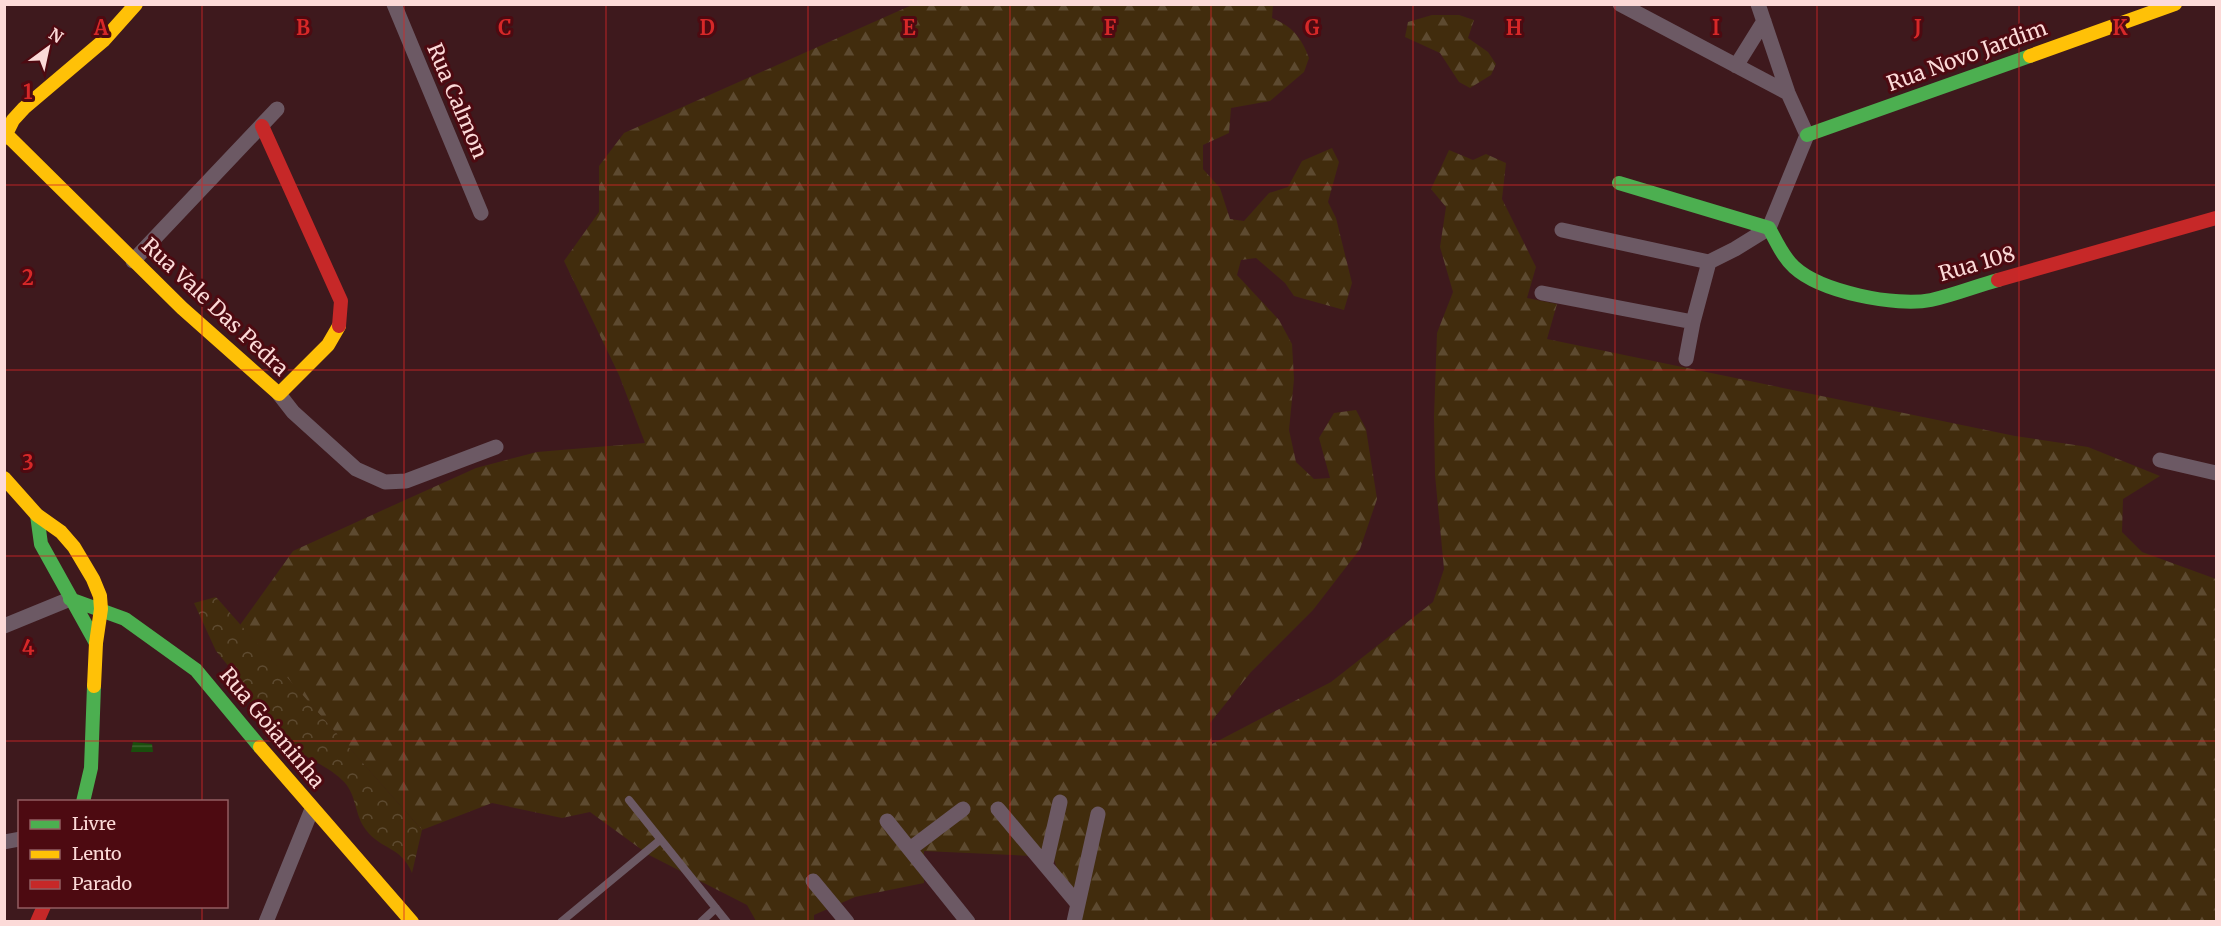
<svg xmlns="http://www.w3.org/2000/svg" width="2221" height="926" font-family="Merriweather,serif">
  <defs>
    <pattern id="forest-firs" width="22" height="20" patternUnits="userSpaceOnUse" patternTransform="scale(1.5)"><rect width="22" height="20" fill="#412c0d"/><path d="M5 1l3.5 6h-7zM16 11l3.5 6h-7z" fill="#5d4a30"/></pattern>
    <pattern id="park-crowns" width="20" height="18" patternUnits="userSpaceOnUse" patternTransform="scale(1.5)"><rect width="20" height="18" fill="#412c0d"/><path d="M2 6a3 3 0 1 1 6 0M12 15a3 3 0 1 1 6 0" fill="none" stroke="#5d4a30"/></pattern>
    <pattern id="water-rules" width="6" height="5" patternUnits="userSpaceOnUse" patternTransform="scale(1.5)"><rect width="6" height="5" fill="#1a4e0d"/><path d="M0 2.5h6" fill="none" stroke="#3c6730"/></pattern>
  </defs>
  <rect width="100%" height="100%" fill="#3e191d"/>
  <path fill="url(#forest-firs)" d="M 912,5 L 1273,5 L 1272,18 C 1293,27 1301,37 1309,58 L 1304,72 L 1270,101 L 1231,108 L 1229,133 L 1203,145 L 1203,169 L 1220,188 L 1230,219 L 1244,221 L 1269,193 L 1288,187 L 1302,161 L 1332,148 L 1339,162 L 1328,202 L 1336,218 L 1352,283 L 1344,310 L 1294,296 L 1285,283 L 1256,258 L 1241,260 L 1237,275 L 1279,320 L 1292,344 L 1294,379 L 1289,430 L 1296,462 L 1314,479 L 1330,478 L 1319,438 L 1334,413 L 1356,410 L 1366,429 L 1377,499 L 1360,549 L 1313,610 L 1251,672 L 1210,723 L 1212,744 L 1331,682 L 1433,602 L 1444,569 L 1435,475 L 1434,417 L 1437,333 L 1453,292 L 1440,247 L 1446,207 L 1431,189 L 1449,150 L 1473,160 L 1486,154 L 1506,163 L 1502,199 L 1536,267 L 1527,298 L 1557,304 L 1547,339 L 2015,436 L 2088,447 L 2160,476 L 2123,499 L 2122,532 L 2142,552 L 2216,579 L 2216,921 L 1075,921 L 1053,857 L 924,851 L 924,883 L 855,897 L 814,915 L 814,921 L 756,921 L 747,905 L 649,855 L 590,812 L 562,818 L 492,803 L 422,830 L 240,625 L 293,551 L 383,510 L 476,468 L 537,452 L 645,443 L 619,375 L 564,261 L 599,212 L 599,166 L 624,133 Z
    M 1432,15 L 1459,15 L 1474,20 L 1468,38 L 1488,52 L 1496,64 L 1491,75 L 1470,88 L 1459,82 L 1440,53 L 1405,37 L 1408,22 Z"/>
  <path fill="url(#park-crowns)" d="M 216,597 L 422,830 L 412,873 C 401,846 381,850 366,830 C 354,815 357,793 342,780 C 323,761 299,760 286,734 L 290,747 L 223,672 L 230,668 L 216,651 L 194,603 Z"/>
  <path fill="url(#water-rules)" d="M 133,742 L 152,744 L 153,752 L 131,752 Z"/>
  <g fill="none" stroke-linecap="round" stroke-linejoin="round">
    <path stroke="#6c5964" stroke-width="8" d="M 629,800 L 727,922
      M 561,922 L 660,840
      M 701,922 L 716,908"/>
    <path stroke="#6c5964" stroke-width="15" d="M 394,4 L 481,213
      M 1620,4 L 1788,93
      M 1736,66 L 1764,21
      M 1562,230 L 1709,262 L 1735,249 L 1769,228 L 1807,135 L 1788,93 L 1758,4
      M 133,261 L 277,109
      M 1542,293 L 1693,322
      M 1686,359 L 1693,322 L 1709,262
      M 279,394 L 293,412 L 356,469 L 385,482 L 406,481 L 496,447
      M 2160,460 L 2216,473
      M 4,626 L 70,599
      M 998,809 L 1077,903
      M 887,821 L 968,922
      M 4,842 L 20,839
      M 910,849 L 963,809
      M 1046,863 L 1060,802
      M 813,881 L 847,922
      M 266,922 L 312,809
      M 1074,922 L 1098,814"/>
    <path stroke="#4caf50" stroke-width="14" d="M 1807,135 L 2030,56
      M 1619,183 L 1769,228 C 1776,241 1783,257 1794,267 C 1821,292 1896,307 1931,300 C 1954,295 1976,286 1998,280
      M 37,515 L 41,544 L 96,643
      M 70,599 L 125,619 L 196,670 L 260,747
      M 83,802 L 91,768 L 94,686"/>
    <path stroke="#ffc107" stroke-width="14" d="M 2030,56 L 2175,4
      M 6,134 L 182,308 L 279,394 L 328,345 L 339,326
      M 4,138 L 13,120 L 24,108 L 103,41 L 136,4
      M 4,478 L 37,515 L 61,532 L 74,547 L 93,579 L 100,596 L 101,609 L 96,643 L 94,686
      M 260,747 L 412,922"/>
    <path stroke="#c62828" stroke-width="14" d="M 262,126 L 341,301 L 339,326
      M 1998,280 L 2216,218
      M 37,922 L 44,906"/>
  </g>
  <path fill="none" stroke="#d62828" stroke-width="1.5" stroke-opacity="0.55" d="M 202,4 L 202,802M 404,4 L 404,922M 606,4 L 606,922M 808,4 L 808,922M 1010,4 L 1010,922M 1211,4 L 1211,922M 1413,4 L 1413,922M 1615,4 L 1615,922M 1817,4 L 1817,922M 2019,4 L 2019,922M 4,185 L 2216,185M 4,370 L 2216,370M 4,556 L 2216,556M 4,741 L 2216,741M 202,906 L 202,922"/>
  <g text-anchor="middle" stroke-width="6" stroke-linejoin="round" paint-order="stroke">
    <g font-size="21" fill="#fcdad8" stroke="#4d0a11">
      <text transform="translate(1967 56) rotate(-20)" y="7">Rua Novo Jardim</text>
      <text transform="translate(457 101) rotate(67)" y="7">Rua Calmon</text>
      <text transform="translate(1977 264) rotate(-16)" y="7">Rua 108</text>
      <text transform="translate(215 307) rotate(43)" y="7">Rua Vale Das Pedra</text>
      <text transform="translate(272 728) rotate(50)" y="7">Rua Goianinha</text>
    </g>
  </g>
  <g font-size="20" text-anchor="middle" font-weight="bold" fill="#d62828" stroke="#4d0a11" stroke-width="6" stroke-linejoin="round" paint-order="stroke">
    <text x="101" y="35">A</text>
    <text x="303" y="35">B</text>
    <text x="505" y="35">C</text>
    <text x="707" y="35">D</text>
    <text x="909" y="35">E</text>
    <text x="1110" y="35">F</text>
    <text x="1312" y="35">G</text>
    <text x="1514" y="35">H</text>
    <text x="1716" y="35">I</text>
    <text x="1918" y="35">J</text>
    <text x="2120" y="35">K</text>
    <text x="28" y="99">1</text>
    <text x="28" y="285">2</text>
    <text x="28" y="470">3</text>
    <text x="28" y="655">4</text>
  </g>
  <rect width="2221" height="926" fill="none" stroke="#fcdad8" stroke-width="12"/>
  <rect x="18" y="800" width="210" height="108" fill="#4d0a11" stroke="#935d61" stroke-width="1.5"/>
  <rect x="30" y="820" width="30" height="9" fill="#4caf50" stroke="#935d61" stroke-width="1.5"/>
  <text x="72" y="830" font-size="18" fill="#fcdad8">Livre</text>
  <rect x="30" y="850" width="30" height="9" fill="#ffc107" stroke="#935d61" stroke-width="1.5"/>
  <text x="72" y="860" font-size="18" fill="#fcdad8">Lento</text>
  <rect x="30" y="880" width="30" height="9" fill="#c62828" stroke="#935d61" stroke-width="1.5"/>
  <text x="72" y="890" font-size="18" fill="#fcdad8">Parado</text>
  <g transform="translate(48 48) rotate(33)" stroke="#4d0a11" stroke-width="4.5" paint-order="stroke">
  <path d="M0-4.5L10 22L0 15L-10 22Z" fill="#fcdad8"/>
  <text y="-9" font-size="16" font-weight="bold" text-anchor="middle" fill="#fcdad8">N</text>
  </g>
</svg>
